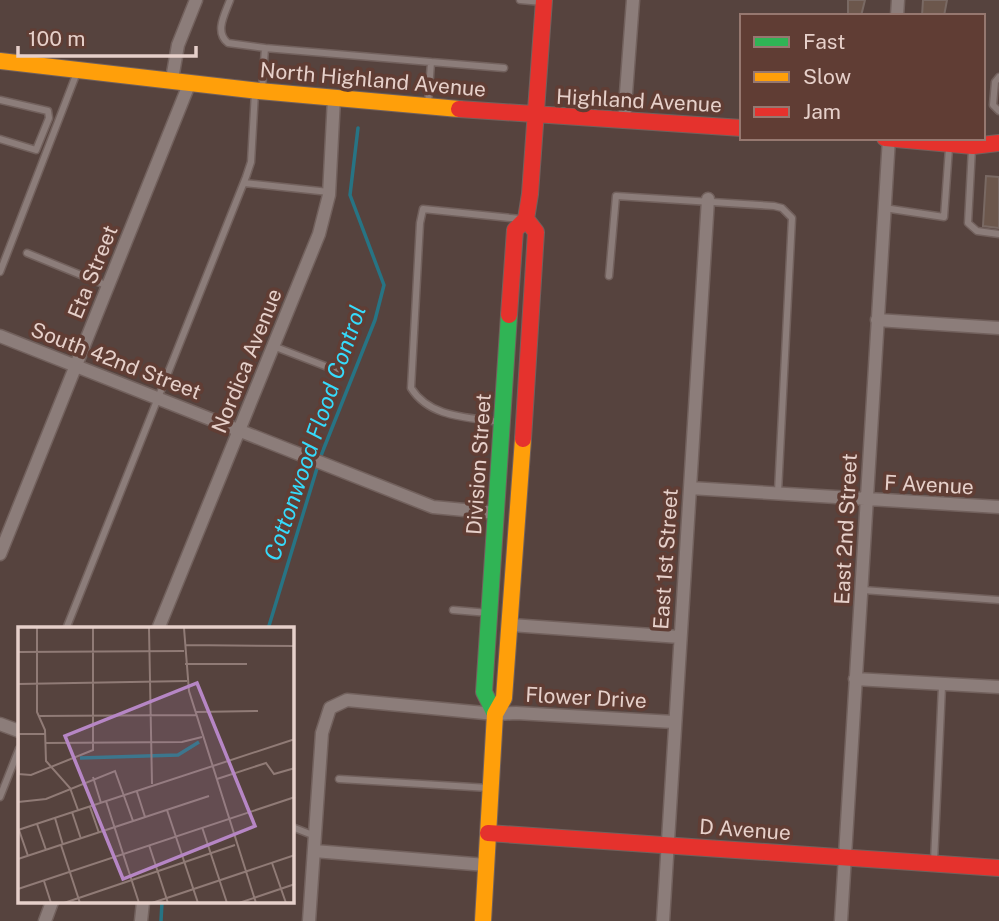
<svg xmlns="http://www.w3.org/2000/svg" width="999" height="921" font-family="'Public Sans',sans-serif">
  <rect width="100%" height="100%" fill="#56433e"/>
  <g fill="none" stroke-linecap="round" stroke-linejoin="round">
    <path stroke="#277484" stroke-width="3.5" d="M 320,458 L 375,320 L 384,285 L 350,195 L 358,128
      M 268,629 L 318,465
      M 161,921 L 162,902"/>
  </g>
  <path fill="#6c574c" stroke="#796963" stroke-width="2" d="M 848,0 L 865,0 L 861,16 L 848,14 Z
    M 923,0 L 947,0 L 944,16 L 922,16 Z
    M 986,176 L 999,177 L 999,228 L 983,226 Z"/>
  <g fill="none" stroke-linecap="round" stroke-linejoin="round">
    <g stroke="#72615d" stroke-width="9">
      <path id="lane" d="M 230,0 C 225,14 214,32 228,43 L 265,48
        M 520,0 L 542,2
        M 999,77 L 995,82 L 993,105 L 999,111
        M 262,90 L 265,48 L 431,62
        M 0,100 L 48,111 L 49,118 L 36,150 L 0,139
        M 428,105 L 431,62 L 504,68
        M 972,148 L 968,223 L 977,231 L 999,234
        M 244,183 L 329,192
        M 884,208 L 944,217 L 949,148
        M 27,253 L 108,286
        M 0,272 L 76,75
        M 609,276 L 616,196 L 774,206 L 782,208 L 792,218 L 778,492
        M 273,346 L 338,371
        M 500,422 C 467,417 430,418 411,388 L 420,223 L 423,209 L 521,219
        M 863,590 L 999,600
        M 453,610 L 489,613
        M 66,629 L 246,177 L 251,162 L 255,92
        M 339,779 L 489,788
        M 0,797 L 19,749
        M 292,827 L 315,836
        M 934,862 L 942,686"/>
    </g>
    <g stroke="#72615d" stroke-width="15">
      <path id="street" d="M 897,16 L 898,0
        M 172,79 L 178,45 L 196,0
        M 624,120 L 633,0
        M 877,320 L 999,328
        M 0,336 L 433,507 L 496,513
        M 690,488 L 999,507
        M 0,554 L 190,82
        M 511,625 L 680,637
        M 158,629 L 319,234 L 329,195 L 334,98
        M 855,679 L 999,687
        M 0,724 L 19,731
        M 314,851 L 486,865
        M 45,921 L 52,902
        M 141,921 L 143,902
        M 309,921 L 322,733 L 330,708 L 347,700 L 495,714 L 516,713 L 674,722
        M 663,921 L 708,199
        M 841,921 L 889,138"/>
    </g>
    <g stroke="#72615d" stroke-width="18">
      <path id="fast" d="M 495,714 L 484,692 L 509,315"/>
    </g>
    <g stroke="#72615d" stroke-width="18">
      <path id="slow" d="M 0,61 L 259,91 L 459,109
        M 483,921 L 495,714 L 504,698 L 523,439"/>
    </g>
    <g stroke="#72615d" stroke-width="18">
      <path id="jam" d="M 459,109 L 742,128
        M 885,138 L 973,146 L 999,143
        M 509,315 L 515,230 L 526,219 L 530,194 L 544,0
        M 523,439 L 536,232 L 526,219
        M 488,833 L 999,868"/>
    </g>
    <use href="#lane" stroke="#8c7d7a" stroke-width="6"/>
    <use href="#street" stroke="#8c7d7a" stroke-width="12"/>
    <use href="#fast" stroke="#30b455" stroke-width="16"/>
    <use href="#slow" stroke="#ff9f0a" stroke-width="16"/>
    <use href="#jam" stroke="#e5322d" stroke-width="16"/>
  </g>
  <g text-anchor="middle" stroke-width="7" stroke-linejoin="round" paint-order="stroke">
    <g font-size="21" fill="#e6d0ca" stroke="#603d34">
      <text transform="translate(373 80) rotate(5)" y="7">North Highland Avenue</text>
      <text transform="translate(639 101) rotate(3)" y="7">Highland Avenue</text>
      <text transform="translate(93 272) rotate(-68)" y="7">Eta Street</text>
      <text transform="translate(116 361) rotate(21)" y="7">South 42nd Street</text>
      <text transform="translate(247 361) rotate(-68)" y="7">Nordica Avenue</text>
      <text transform="translate(479 464) rotate(-86)" y="7">Division Street</text>
      <text transform="translate(929 485) rotate(3)" y="7">F Avenue</text>
      <text transform="translate(846 529) rotate(-87)" y="7">East 2nd Street</text>
      <text transform="translate(666 559) rotate(-86)" y="7">East 1st Street</text>
      <text transform="translate(586 698) rotate(3)" y="7">Flower Drive</text>
      <text transform="translate(745 830) rotate(4)" y="7">D Avenue</text>
    </g>
    <g font-size="23" font-style="italic" fill="#36dafa" stroke="#603d34">
      <text transform="translate(315 433) rotate(-71)" y="8">Cottonwood Flood Control</text>
    </g>
  </g>
  <g transform="translate(18 627)">
    <rect width="276" height="276" fill="#56433e"/>
    <path fill="none" stroke="#277484" stroke-width="3.5" d="M 62,131 L 160,128 L 181,115"/>
    <path fill="none" stroke="#907b76" stroke-width="2" d="M 19,1 L 19,85 L 27,103 L 28,134 L 52,161 L 60,183M 131,1 L 134,157M 166,1 L 171,64 L 238,276M 167,18 L 277,19M 0,25 L 166,24M 167,37 L 229,37M 0,57 L 169,54M 178,85 L 240,84M 21,89 L 178,88M 1,107 L 27,107M 27,116 L 164,115 L 184,110M 0,147 L 13,148 L 75,123 L 75,1M 1,147 L 1,107M 75,150 L 83,176M 199,152 L 248,136 L 256,147 L 277,141M 119,165 L 127,190M 88,174 L 121,276M 0,175 L 28,172 L 97,144 L 115,194M 72,180 L 81,206M 149,183 L 180,276M 54,185 L 63,212M 37,191 L 45,218M 19,197 L 28,223M 184,200 L 209,276M 0,203 L 277,112M 1,203 L 10,229M 43,218 L 62,276M 131,218 L 150,276M 0,232 L 191,169M 254,236 L 268,276M 26,254 L 33,276M 0,262 L 277,170M 46,276 L 217,218M 134,276 L 277,228M 221,276 L 277,257"/>
    <path fill="#b686c5" fill-opacity="0.15" stroke="#b686c5" stroke-width="3.5" d="M 179,56 L 237,199 L 105,252 L 47,109 Z"/>
    <rect width="276" height="276" fill="none" stroke="#e6d0ca" stroke-width="3.5"/>
  </g>
  <rect x="740" y="14" width="245" height="126" fill="#603d34" stroke="#967870" stroke-width="2"/>
  <rect x="754" y="37" width="35" height="10" fill="#30b455" stroke="#967870" stroke-width="2"/>
  <text x="803" y="49" font-size="21" fill="#e6d0ca">Fast</text>
  <rect x="754" y="72" width="35" height="10" fill="#ff9f0a" stroke="#967870" stroke-width="2"/>
  <text x="803" y="84" font-size="21" fill="#e6d0ca">Slow</text>
  <rect x="754" y="107" width="35" height="10" fill="#e5322d" stroke="#967870" stroke-width="2"/>
  <text x="803" y="119" font-size="21" fill="#e6d0ca">Jam</text>
  <path d="M18 46v10h178v-10" fill="none" stroke="#e6d0ca" stroke-width="3.5"/>
  <text x="28" y="46" font-size="21" fill="#e6d0ca" stroke="#603d34" stroke-width="5" paint-order="stroke">100 m</text>
</svg>
